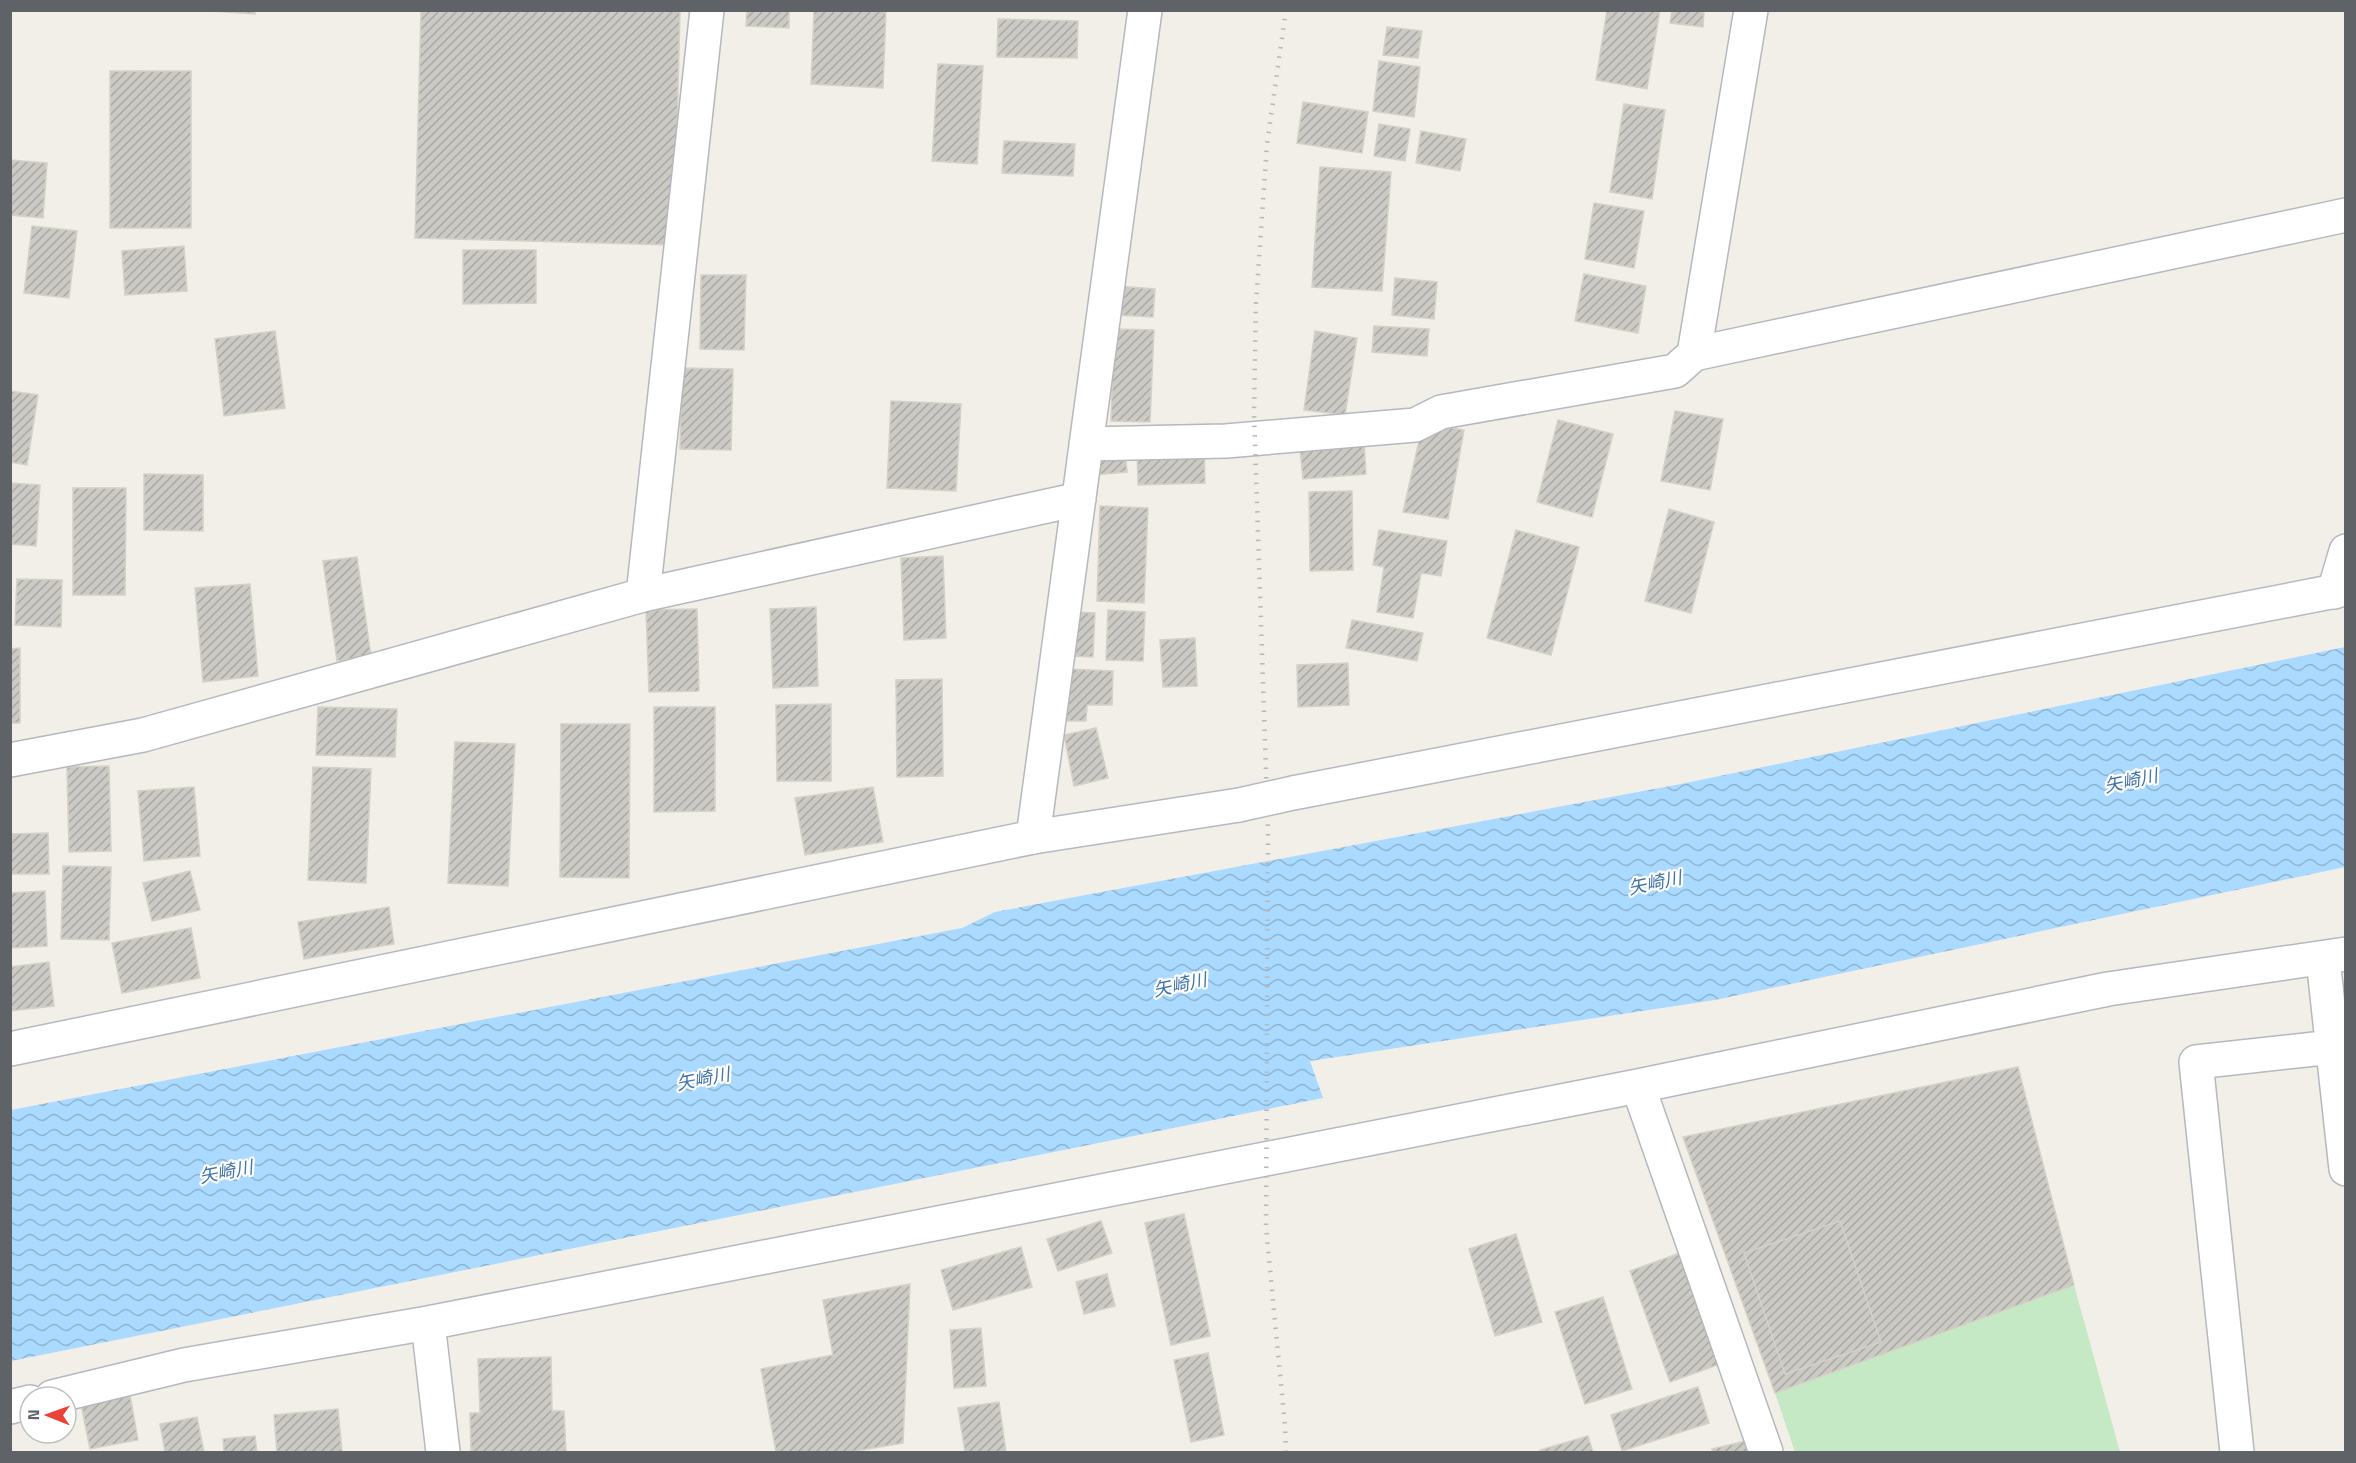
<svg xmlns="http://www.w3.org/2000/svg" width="2356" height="1463" font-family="'Titillium Web','Noto Sans JP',sans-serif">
  <defs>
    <pattern id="water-waves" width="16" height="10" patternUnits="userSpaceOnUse" patternTransform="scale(1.5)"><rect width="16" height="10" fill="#aadaff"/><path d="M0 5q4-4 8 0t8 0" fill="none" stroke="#8eb4d2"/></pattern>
    <pattern id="building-hatch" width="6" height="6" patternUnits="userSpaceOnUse" patternTransform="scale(1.5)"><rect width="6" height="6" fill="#cccac5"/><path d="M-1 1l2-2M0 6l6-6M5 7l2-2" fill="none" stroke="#a9a8a4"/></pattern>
  </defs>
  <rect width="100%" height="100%" fill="#f1efe8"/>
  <path fill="#c5e8c5" d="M 2074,1285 L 2120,1452 L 1795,1452 L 1775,1393 Z"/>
  <path fill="url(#water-waves)" d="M 2345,647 L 2345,867 L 1715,1000 L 1310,1061 L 1323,1098 L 11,1361 L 11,1110 L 962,928 L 995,912 L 1681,784 Z"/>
  <path fill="url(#building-hatch)" stroke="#d6d1c6" stroke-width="1.5" d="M 196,10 L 255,10 L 255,14 Z
    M 421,10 L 680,10 L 674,245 L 415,238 Z
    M 747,10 L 789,10 L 789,28 L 746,26 Z
    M 814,10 L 886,10 L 883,88 L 811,84 Z
    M 1607,10 L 1660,10 L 1647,89 L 1596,80 Z
    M 1672,10 L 1704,10 L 1703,27 L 1670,23 Z
    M 998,19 L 1078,21 L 1077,58 L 997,57 Z
    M 1387,27 L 1422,31 L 1418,58 L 1383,55 Z
    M 1379,61 L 1420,67 L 1414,117 L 1373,111 Z
    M 938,64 L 983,66 L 977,164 L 932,161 Z
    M 110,71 L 191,71 L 191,228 L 110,228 Z
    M 1303,102 L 1368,112 L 1362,153 L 1297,143 Z
    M 1624,104 L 1665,110 L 1652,199 L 1610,192 Z
    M 1379,124 L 1410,129 L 1405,161 L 1374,156 Z
    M 1421,131 L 1466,139 L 1460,171 L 1416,163 Z
    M 1004,141 L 1075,144 L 1073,176 L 1002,173 Z
    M 10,160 L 47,163 L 43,218 L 10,215 Z
    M 1320,167 L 1391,172 L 1382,291 L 1312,287 Z
    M 1594,203 L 1644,211 L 1634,268 L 1585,259 Z
    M 32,226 L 77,231 L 69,298 L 24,293 Z
    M 184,246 L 187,291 L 125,295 L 122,251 Z
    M 463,250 L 536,250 L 536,303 L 463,304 Z
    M 1584,274 L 1646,286 L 1638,333 L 1575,321 Z
    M 701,275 L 746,275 L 744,350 L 700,349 Z
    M 1395,278 L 1437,282 L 1434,319 L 1392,315 Z
    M 1118,286 L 1155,289 L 1153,317 L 1116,315 Z
    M 1374,326 L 1429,329 L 1427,356 L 1372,352 Z
    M 1114,329 L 1154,330 L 1150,422 L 1111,421 Z
    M 275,331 L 285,408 L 224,416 L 215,339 Z
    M 1315,331 L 1357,338 L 1345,415 L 1304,410 Z
    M 682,368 L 733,369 L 731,450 L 680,449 Z
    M 10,391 L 38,395 L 27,465 L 10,462 Z
    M 891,401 L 961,404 L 956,491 L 887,488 Z
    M 1675,411 L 1723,419 L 1710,490 L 1661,481 Z
    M 1558,420 L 1613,434 L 1592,517 L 1537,502 Z
    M 1423,423 L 1464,430 L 1448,519 L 1403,512 Z
    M 1364,443 L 1366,474 L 1303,479 L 1300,449 Z
    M 1204,447 L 1205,483 L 1138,485 L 1137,449 Z
    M 1125,449 L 1127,472 L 1094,475 L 1093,452 Z
    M 144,474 L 203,475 L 203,531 L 144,530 Z
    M 10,483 L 40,485 L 36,546 L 10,544 Z
    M 73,488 L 126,488 L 125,595 L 73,595 Z
    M 1352,491 L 1353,570 L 1310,571 L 1309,492 Z
    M 1100,506 L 1148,508 L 1144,603 L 1097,601 Z
    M 1669,509 L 1714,522 L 1691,613 L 1645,601 Z
    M 1379,530 L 1447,541 L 1441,576 L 1421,573 L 1413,618 L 1377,612 L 1384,567 L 1373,565 Z
    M 1516,530 L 1579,547 L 1551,655 L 1487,638 Z
    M 943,556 L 946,638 L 904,640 L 901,558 Z
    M 357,557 L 371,656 L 337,661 L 323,561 Z
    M 17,579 L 62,580 L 61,627 L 15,625 Z
    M 250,584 L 258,676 L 203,682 L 195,588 Z
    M 816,607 L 818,686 L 773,688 L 770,609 Z
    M 697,609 L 699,691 L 649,692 L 646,610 Z
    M 1108,610 L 1145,612 L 1143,661 L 1106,660 Z
    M 1072,612 L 1095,613 L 1093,657 L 1071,656 Z
    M 1352,620 L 1423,633 L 1417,661 L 1346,648 Z
    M 1195,638 L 1197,686 L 1163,687 L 1160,640 Z
    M 20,648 L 20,723 L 10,723 L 10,649 Z
    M 1348,663 L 1349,705 L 1298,707 L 1297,665 Z
    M 1067,669 L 1113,671 L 1112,705 L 1087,705 L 1086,721 L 1065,721 Z
    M 942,679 L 943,776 L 897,777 L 896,680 Z
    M 831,704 L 831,781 L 777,781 L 776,705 Z
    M 318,707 L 397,709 L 395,757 L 316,755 Z
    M 654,707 L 715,707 L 715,811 L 654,812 Z
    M 561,724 L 630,724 L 629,878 L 560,877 Z
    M 1096,728 L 1108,778 L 1074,786 L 1064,735 Z
    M 455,742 L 515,744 L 508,886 L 448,883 Z
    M 109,766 L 111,851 L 69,852 L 67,767 Z
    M 313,767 L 371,769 L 366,883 L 308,880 Z
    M 194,787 L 200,856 L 144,861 L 138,791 Z
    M 873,787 L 883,842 L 805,855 L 795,798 Z
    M 48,833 L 49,874 L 10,874 L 10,834 Z
    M 63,866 L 111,867 L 109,940 L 61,939 Z
    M 190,871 L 200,910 L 152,921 L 143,883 Z
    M 45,891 L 47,946 L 10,948 L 10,893 Z
    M 389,907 L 394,944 L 304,959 L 298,922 Z
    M 191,928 L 200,978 L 122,993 L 112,943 Z
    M 49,962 L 54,1006 L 10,1011 L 10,967 Z
    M 2018,1067 L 2074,1285 L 1775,1393 L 1683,1137 Z
    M 1184,1214 L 1210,1336 L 1171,1345 L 1145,1223 Z
    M 1101,1221 L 1112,1253 L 1058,1271 L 1047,1239 Z
    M 1840,1221 L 1881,1342 L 1785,1374 L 1744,1253 Z
    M 1516,1234 L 1542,1322 L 1495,1336 L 1469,1249 Z
    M 1021,1247 L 1032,1287 L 953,1310 L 941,1270 Z
    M 1680,1253 L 1720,1364 L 1670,1382 L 1630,1271 Z
    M 1107,1274 L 1115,1306 L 1084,1314 L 1076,1282 Z
    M 910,1284 L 903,1443 L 850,1452 L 776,1452 L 761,1369 L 833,1355 L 823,1300 Z
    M 1603,1297 L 1632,1389 L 1585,1404 L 1555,1312 Z
    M 981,1328 L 986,1386 L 954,1388 L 950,1330 Z
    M 1208,1353 L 1224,1435 L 1191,1442 L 1174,1360 Z
    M 551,1357 L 552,1411 L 564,1411 L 566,1452 L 471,1452 L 470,1413 L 480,1413 L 478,1359 Z
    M 1698,1387 L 1709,1423 L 1622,1451 L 1611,1415 Z
    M 130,1395 L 138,1440 L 90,1449 L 81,1404 Z
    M 999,1402 L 1006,1452 L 965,1452 L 958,1408 Z
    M 338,1409 L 342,1452 L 277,1452 L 274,1415 Z
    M 197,1417 L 204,1452 L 165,1452 L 160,1424 Z
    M 255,1436 L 257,1452 L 224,1452 L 223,1439 Z
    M 1588,1436 L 1593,1452 L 1540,1452 L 1540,1450 Z
    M 1750,1440 L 1753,1452 L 1713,1452 L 1712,1449 Z"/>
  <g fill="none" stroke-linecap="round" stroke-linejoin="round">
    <g stroke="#b5b8bc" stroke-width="36">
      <path id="street" d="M 1694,354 L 1751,10
        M 1086,444 L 1226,441 L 1415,425 L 1441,412 L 1675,371 L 1694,354 L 2346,215
        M 2334,592 L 2346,551
        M 643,595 L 707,10
        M 10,760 L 143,735 L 643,595 L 1079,499
        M 1033,837 L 1145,10
        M 2323,959 L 2346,1169
        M 1638,1086 L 1766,1452
        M 428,1323 L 443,1452
        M 52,1397 L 184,1365 L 428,1323 L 1638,1086 L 2108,989 L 2346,954
        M 10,1407 L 30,1402
        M 2237,1452 L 2196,1062 L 2333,1047"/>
    </g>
    <g stroke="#b6babf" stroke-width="36">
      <path id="secondary" d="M 1293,793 L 2346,589
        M 10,1049 L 1033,837 L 1239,805"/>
    </g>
    <use href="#street" stroke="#fff" stroke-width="33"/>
    <use href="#secondary" stroke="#fff" stroke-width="33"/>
    <path stroke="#b6b7b8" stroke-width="4.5" stroke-dasharray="1.5 8" stroke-linecap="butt" d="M 1286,1452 L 1285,1426 L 1266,1227 L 1268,831 L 1254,414 L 1256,303 L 1267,144 L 1286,10"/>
    <g stroke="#b6babf" stroke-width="36" stroke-linecap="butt">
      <path id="secondary-bridge" d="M 1239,805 L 1293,793"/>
    </g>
    <use href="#secondary-bridge" stroke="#fff" stroke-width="33"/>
  </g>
  <g text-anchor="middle" stroke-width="4.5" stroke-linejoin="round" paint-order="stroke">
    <g font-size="18" font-style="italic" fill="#4174aa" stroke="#fff">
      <text transform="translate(2131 781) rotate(-12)" y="6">矢崎川</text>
      <text transform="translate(1655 883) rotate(-12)" y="6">矢崎川</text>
      <text transform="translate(1180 985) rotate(-12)" y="6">矢崎川</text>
      <text transform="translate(703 1079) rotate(-11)" y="6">矢崎川</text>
      <text transform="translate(226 1172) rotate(-11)" y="6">矢崎川</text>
    </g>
  </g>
  <rect width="2356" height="1463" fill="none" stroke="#5f6368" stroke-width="24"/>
  <g transform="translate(48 1415) rotate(271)"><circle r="28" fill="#ffffff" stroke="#bfc1c3" stroke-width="1.5"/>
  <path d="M0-4.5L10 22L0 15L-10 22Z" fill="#ea4335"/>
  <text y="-9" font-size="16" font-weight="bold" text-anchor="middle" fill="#5f6368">N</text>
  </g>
</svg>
